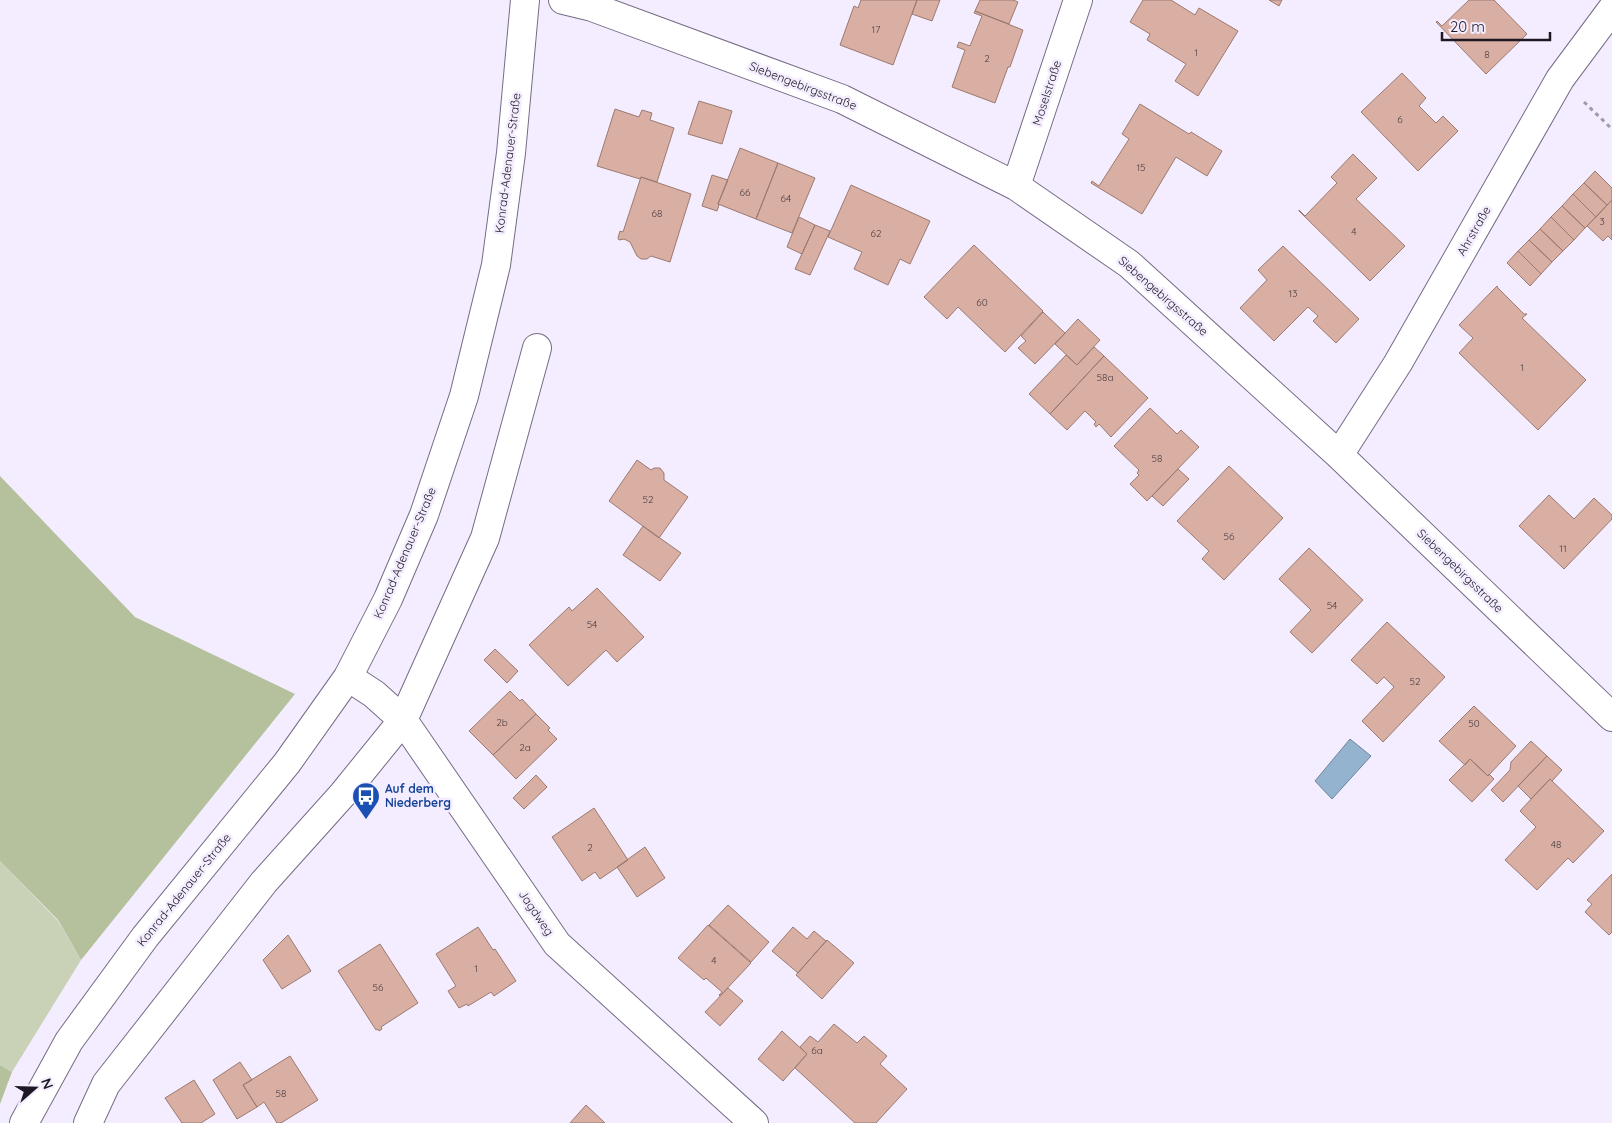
<svg xmlns="http://www.w3.org/2000/svg" width="1612" height="1123" font-family="Quicksand,sans-serif">
  <rect width="100%" height="100%" fill="#f4edff"/>
  <path fill="#c9d2b6" d="M 0,861 L 58,921 L 81,960 L 12,1072 L 0,1065 Z"/>
  <path fill="#b5c19c" d="M 0,476 L 135,617 L 295,694 L 81,960 L 58,920 L 0,861 Z
    M 0,1065 L 12,1072 L 0,1104 Z"/>
  <path fill="#93b3cf" stroke="#70849b" d="M 1350,739 L 1371,756 L 1332,799 L 1315,781 Z"/>
  <path fill="#d9aea3" stroke="#9b7a71" d="M 861,0 L 917,0 L 893,65 L 840,45 L 854,6 L 858,8 Z
    M 917,0 L 940,0 L 932,21 L 912,14 Z
    M 980,0 L 1013,0 L 1018,2 L 1009,24 L 975,11 Z
    M 1143,0 L 1171,0 L 1195,15 L 1199,8 L 1238,31 L 1198,96 L 1175,81 L 1186,64 L 1147,40 L 1150,34 L 1130,22 Z
    M 1269,0 L 1282,0 L 1279,6 Z
    M 1469,0 L 1494,0 L 1527,34 L 1486,74 L 1436,22 L 1437,21 L 1442,26 Z
    M 975,11 L 1023,30 L 1010,67 L 1008,67 L 995,103 L 952,87 L 965,50 L 957,47 L 959,42 L 970,46 L 982,16 L 974,13 Z
    M 1402,73 L 1426,98 L 1419,106 L 1436,123 L 1443,116 L 1458,131 L 1418,171 L 1361,112 Z
    M 699,101 L 732,111 L 722,144 L 688,134 Z
    M 1140,104 L 1189,134 L 1191,132 L 1222,151 L 1207,176 L 1176,157 L 1142,214 L 1091,183 L 1092,181 L 1099,186 L 1129,139 L 1122,134 Z
    M 615,109 L 639,117 L 642,110 L 652,113 L 650,120 L 674,128 L 657,182 L 641,177 L 640,179 L 597,166 Z
    M 740,148 L 778,163 L 756,219 L 718,204 Z
    M 1353,154 L 1377,178 L 1356,199 L 1405,246 L 1370,281 L 1299,211 L 1299,210 L 1305,216 L 1337,183 L 1331,177 Z
    M 778,163 L 815,178 L 792,233 L 756,219 Z
    M 1595,171 L 1612,188 L 1612,200 L 1607,205 L 1584,183 Z
    M 712,175 L 728,180 L 718,204 L 719,205 L 717,211 L 702,206 Z
    M 641,177 L 691,194 L 670,262 L 651,256 L 647,259 L 641,259 L 637,256 L 630,242 L 624,239 L 619,240 L 618,238 L 620,231 L 623,232 Z
    M 1584,183 L 1607,205 L 1596,217 L 1573,194 Z
    M 851,185 L 930,221 L 910,264 L 900,259 L 888,285 L 854,269 L 862,252 L 828,237 Z
    M 1573,194 L 1596,217 L 1585,228 L 1562,206 Z
    M 1612,200 L 1612,240 L 1608,236 L 1603,241 L 1587,226 Z
    M 1562,206 L 1585,228 L 1574,240 L 1551,217 Z
    M 799,217 L 815,225 L 802,254 L 787,247 Z
    M 1551,217 L 1574,240 L 1563,251 L 1540,229 Z
    M 815,225 L 830,231 L 810,275 L 795,269 Z
    M 1540,229 L 1563,251 L 1552,262 L 1529,240 Z
    M 1529,240 L 1552,262 L 1541,274 L 1518,251 Z
    M 974,245 L 1043,311 L 1005,352 L 958,307 L 947,319 L 924,297 Z
    M 1283,246 L 1359,319 L 1336,343 L 1313,321 L 1318,316 L 1308,307 L 1274,341 L 1240,308 L 1267,280 L 1258,270 Z
    M 1518,251 L 1541,274 L 1530,286 L 1507,263 Z
    M 1497,286 L 1498,288 L 1524,314 L 1527,314 L 1522,318 L 1586,380 L 1538,430 L 1459,353 L 1473,338 L 1459,325 Z
    M 1043,312 L 1065,333 L 1035,364 L 1018,348 L 1026,341 L 1021,336 Z
    M 1078,319 L 1100,340 L 1077,365 L 1055,344 Z
    M 1094,347 L 1104,356 L 1050,414 L 1029,394 L 1066,355 L 1077,365 Z
    M 1104,356 L 1148,398 L 1111,437 L 1099,424 L 1096,427 L 1094,424 L 1096,422 L 1085,411 L 1067,430 L 1050,414 Z
    M 1150,408 L 1177,434 L 1181,430 L 1199,447 L 1147,501 L 1130,484 L 1139,475 L 1137,473 L 1139,470 L 1114,446 Z
    M 637,460 L 651,470 L 654,468 L 660,468 L 664,473 L 664,480 L 688,497 L 659,538 L 609,501 Z
    M 1229,466 L 1283,518 L 1224,580 L 1202,559 L 1209,551 L 1177,521 Z
    M 1178,469 L 1189,479 L 1163,506 L 1152,496 Z
    M 1549,495 L 1574,519 L 1594,498 L 1612,515 L 1612,519 L 1564,569 L 1519,526 Z
    M 643,526 L 681,553 L 660,581 L 623,555 Z
    M 1309,548 L 1363,600 L 1312,653 L 1290,632 L 1311,610 L 1279,579 Z
    M 597,588 L 644,637 L 617,662 L 606,650 L 568,686 L 529,645 L 569,607 L 572,611 Z
    M 1387,622 L 1445,677 L 1383,742 L 1362,721 L 1394,687 L 1384,677 L 1377,684 L 1351,660 Z
    M 495,649 L 518,671 L 507,683 L 484,660 Z
    M 510,691 L 520,701 L 522,699 L 536,714 L 493,755 L 469,731 Z
    M 1474,706 L 1516,746 L 1488,776 L 1470,759 L 1465,765 L 1439,741 Z
    M 536,714 L 550,728 L 548,730 L 557,739 L 516,779 L 493,755 Z
    M 1531,741 L 1547,756 L 1503,802 L 1491,790 L 1510,770 L 1511,762 Z
    M 1547,756 L 1562,770 L 1552,781 L 1550,779 L 1531,799 L 1518,786 Z
    M 1470,759 L 1488,776 L 1489,774 L 1494,779 L 1472,802 L 1449,780 Z
    M 536,775 L 547,787 L 524,809 L 513,798 Z
    M 1550,779 L 1604,831 L 1573,863 L 1568,858 L 1537,890 L 1505,860 L 1536,827 L 1520,811 Z
    M 594,808 L 628,860 L 600,879 L 595,872 L 582,881 L 552,837 Z
    M 645,847 L 665,878 L 637,897 L 617,867 Z
    M 1612,874 L 1612,932 L 1609,935 L 1585,912 L 1592,904 L 1587,900 Z
    M 728,905 L 769,942 L 751,962 L 709,925 Z
    M 708,925 L 751,963 L 720,996 L 719,995 L 722,992 L 706,978 L 704,980 L 678,958 Z
    M 478,927 L 493,950 L 495,949 L 516,981 L 494,996 L 491,992 L 468,1006 L 467,1004 L 459,1008 L 448,991 L 456,986 L 436,954 Z
    M 793,927 L 807,939 L 814,931 L 826,941 L 798,973 L 772,951 Z
    M 288,935 L 311,971 L 282,989 L 263,960 Z
    M 827,940 L 854,963 L 822,999 L 796,975 Z
    M 380,944 L 418,1003 L 381,1027 L 382,1029 L 379,1031 L 378,1029 L 376,1030 L 338,971 Z
    M 728,988 L 743,1001 L 720,1026 L 705,1012 Z
    M 834,1024 L 857,1043 L 864,1036 L 887,1056 L 880,1064 L 907,1089 L 876,1123 L 855,1123 L 795,1068 L 807,1054 L 800,1047 L 810,1036 L 818,1042 Z
    M 782,1031 L 807,1054 L 783,1081 L 758,1059 Z
    M 290,1056 L 318,1100 L 281,1123 L 277,1123 L 264,1102 L 257,1107 L 243,1085 Z
    M 240,1062 L 252,1080 L 243,1085 L 257,1107 L 237,1119 L 213,1080 Z
    M 194,1080 L 215,1114 L 201,1123 L 182,1123 L 165,1098 Z
    M 586,1105 L 605,1123 L 570,1123 Z"/>
  <g fill="none" stroke-linecap="round" stroke-linejoin="round">
    <g stroke="#766b85" stroke-width="30">
      <path id="minor" d="M 563,0 L 592,7 L 842,99 L 1016,186 L 1129,264 L 1339,455 L 1612,717
        M 1016,186 L 1078,0
        M 1339,455 L 1398,363 L 1560,79 L 1612,9
        M 348,677 L 374,694 L 403,720 L 557,944 L 754,1123
        M 88,1123 L 106,1084 L 264,882 L 343,794 L 403,720 L 485,538 L 537,348"/>
    </g>
    <g stroke="#766b85" stroke-width="30">
      <path id="tertiary" d="M 24,1123 L 69,1041 L 145,937 L 287,763 L 348,677 L 388,599 L 424,515 L 464,396 L 496,265 L 511,153 L 525,0"/>
    </g>
    <path stroke="#9f99a8" stroke-width="3" stroke-dasharray="4 4" stroke-linecap="butt" d="M 1584,102 L 1612,129"/>
    <use href="#minor" stroke="#fff" stroke-width="28"/>
    <use href="#tertiary" stroke="#fff" stroke-width="28"/>
  </g>
  <defs>
    <g id="bus-pin" transform="scale(1.4375)"><path d="M0 17L-7.5 6A9.5 9.5 0 1 1 7.5 6Z" fill="#1a4fb4" stroke="#f4edff"/><path d="M-5-6H5V4H4V6H2V4H-2V6H-4V4H-5ZM-3.5-4V0h7V-4ZM-3.5 1.2v1.5H-2V1.2ZM2 1.2v1.5H3.5V1.2Z" fill="#fff"/></g>
  </defs>
  <g fill-rule="evenodd">
    <use href="#bus-pin" x="366" y="796"/>
  </g>
  <g text-anchor="middle" stroke-width="5" stroke-linejoin="round" paint-order="stroke">
    <g font-size="10" fill="#4c3e43">
      <text x="876" y="33">17</text>
      <text x="1196" y="56">1</text>
      <text x="1487" y="58">8</text>
      <text x="987" y="62">2</text>
      <text x="1400" y="123">6</text>
      <text x="1141" y="171">15</text>
      <text x="745" y="196">66</text>
      <text x="786" y="202">64</text>
      <text x="657" y="217">68</text>
      <text x="1602" y="225">3</text>
      <text x="1354" y="235">4</text>
      <text x="876" y="237">62</text>
      <text x="1293" y="297">13</text>
      <text x="982" y="306">60</text>
      <text x="1522" y="371">1</text>
      <text x="1105" y="381">58a</text>
      <text x="1157" y="462">58</text>
      <text x="648" y="503">52</text>
      <text x="1229" y="540">56</text>
      <text x="1563" y="552">11</text>
      <text x="1332" y="609">54</text>
      <text x="592" y="628">54</text>
      <text x="1415" y="685">52</text>
      <text x="502" y="726">2b</text>
      <text x="1474" y="727">50</text>
      <text x="525" y="751">2a</text>
      <text x="1556" y="848">48</text>
      <text x="590" y="851">2</text>
      <text x="714" y="964">4</text>
      <text x="476" y="972">1</text>
      <text x="378" y="991">56</text>
      <text x="817" y="1054">6a</text>
      <text x="281" y="1097">58</text>
    </g>
    <g font-size="12" fill="#1d1823" stroke="#f4edff">
      <text transform="translate(803 86) rotate(21)" y="4">Siebengebirgsstraße</text>
      <text transform="translate(1047 93) rotate(-72)" y="4">Moselstraße</text>
      <text transform="translate(508 163) rotate(-83)" y="4">Konrad-Adenauer-Straße</text>
      <text transform="translate(1474 231) rotate(-60)" y="4">Ahrstraße</text>
      <text transform="translate(1163 296) rotate(41)" y="4">Siebengebirgsstraße</text>
      <text transform="translate(405 553) rotate(-67)" y="4">Konrad-Adenauer-Straße</text>
      <text transform="translate(1460 571) rotate(44)" y="4">Siebengebirgsstraße</text>
      <text transform="translate(184 890) rotate(-51)" y="4">Konrad-Adenauer-Straße</text>
      <text transform="translate(536 913) rotate(56)" y="4">Jagdweg</text>
    </g>
    <g font-size="12" font-weight="bold" fill="#164399" stroke="#f4edff" text-anchor="start">
      <text x="385" y="793">Auf dem<tspan x="385" dy="14">Niederberg</tspan></text>
    </g>
  </g>
  <g transform="translate(35 1088) rotate(70)" stroke="#f4edff" stroke-width="4" paint-order="stroke">
  <path d="M0-4L9 19L0 12L-9 19Z" fill="#1d1823"/>
  <text y="-8" font-size="14" font-weight="bold" text-anchor="middle" fill="#1d1823">N</text>
  </g>
  <path d="M1442 32v8h108v-8" fill="none" stroke="#1d1823" stroke-width="2.5"/>
  <text x="1450" y="32" font-size="15" fill="#1d1823" stroke="#f4edff" stroke-width="4" paint-order="stroke">20 m</text>
</svg>
